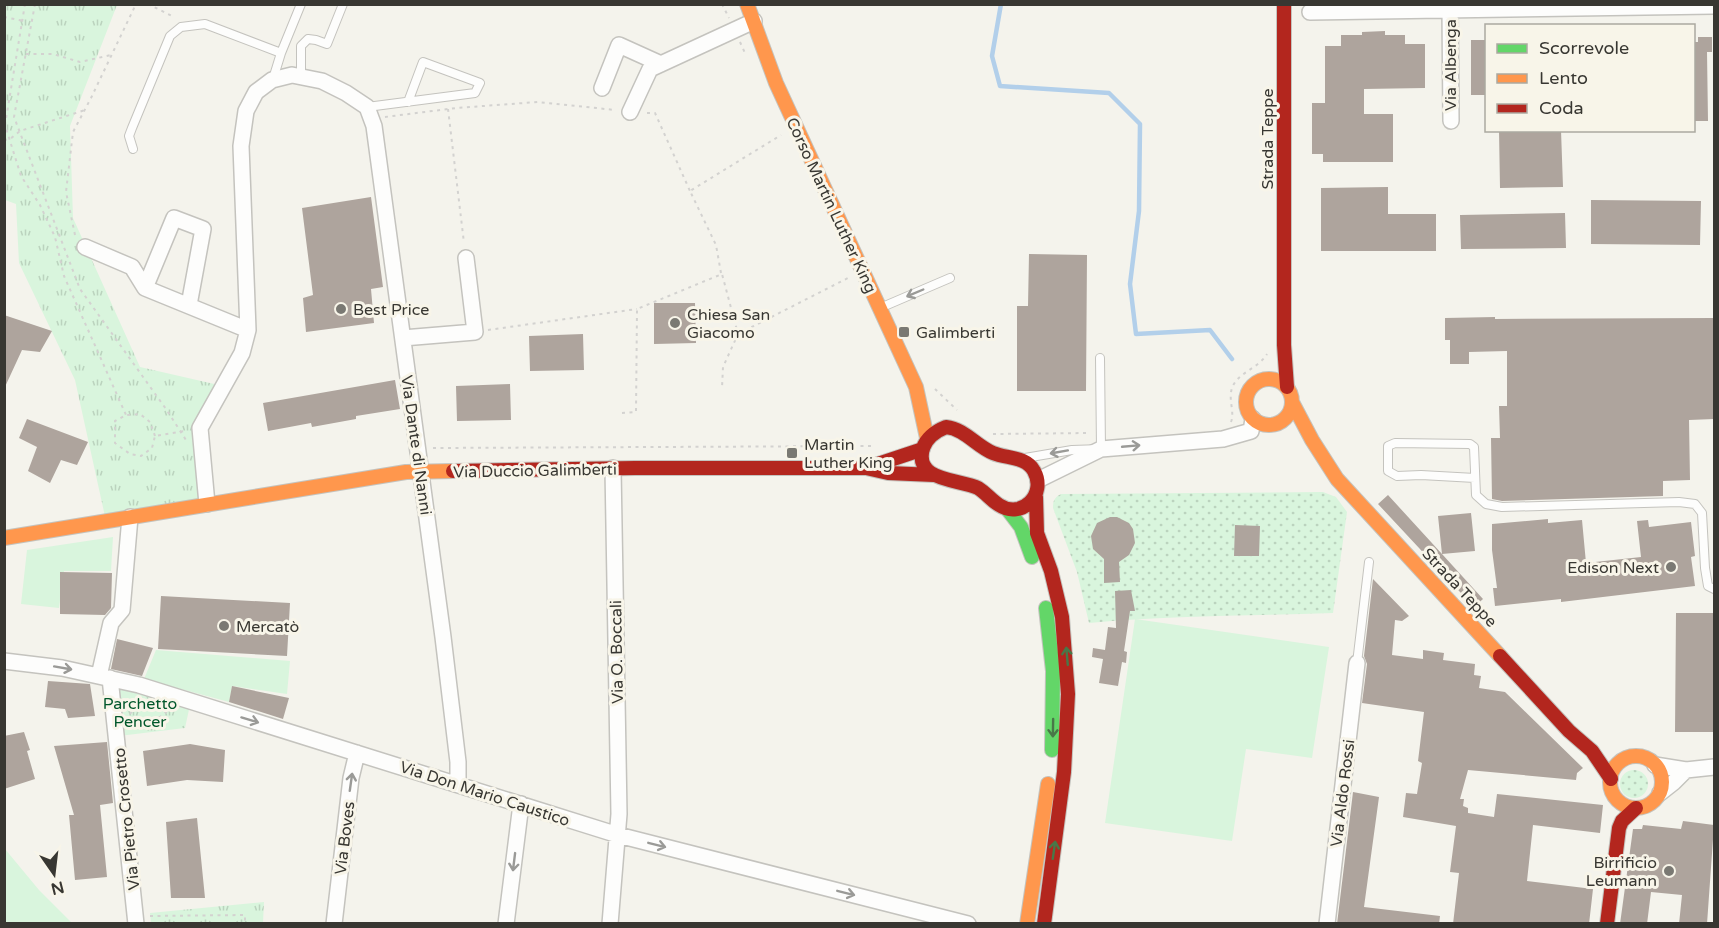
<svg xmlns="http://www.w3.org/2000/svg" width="1719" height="928" font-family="'Varela Round',sans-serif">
  <defs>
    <pattern id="grass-dots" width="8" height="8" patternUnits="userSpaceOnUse" patternTransform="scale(1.5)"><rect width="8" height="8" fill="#d9f5dd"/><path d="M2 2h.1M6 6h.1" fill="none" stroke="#bbd3be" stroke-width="1.8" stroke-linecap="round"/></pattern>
    <pattern id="park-tufts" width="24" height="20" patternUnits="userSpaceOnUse" patternTransform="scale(1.5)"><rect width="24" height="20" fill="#d9f5dd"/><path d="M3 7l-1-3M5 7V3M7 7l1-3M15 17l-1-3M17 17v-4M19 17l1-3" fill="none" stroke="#bbd3be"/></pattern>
  </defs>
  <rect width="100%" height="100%" fill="#f4f3ec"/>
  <path fill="url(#grass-dots)" d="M 1323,492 L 1336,497 L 1347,512 L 1333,613 C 1252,616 1170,615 1089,623 L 1077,572 L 1053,508 C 1053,500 1055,497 1061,494 Z
    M1620 784a14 14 0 1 1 28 0a14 14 0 1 1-28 0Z"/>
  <path fill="url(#park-tufts)" d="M 5,5 L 117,5 L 70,126 L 73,218 L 140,367 L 223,386 L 200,428 L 207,504 L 106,521 L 75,380 L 19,263 L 16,204 L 5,200 Z
    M 115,684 L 190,705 L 185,728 L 119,736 Z
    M 264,902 L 263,923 L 151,923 L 150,913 Z"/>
  <path fill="#d9f5dd" d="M 113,537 L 111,571 L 64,571 L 59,608 L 21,604 L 27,550 Z
    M 1135,619 L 1329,647 L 1312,758 L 1246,749 L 1232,841 L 1105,823 Z
    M 156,650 L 290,661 L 287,694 L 232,686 L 229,702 L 144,679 Z
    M 5,849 L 39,890 L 72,923 L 5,923 Z"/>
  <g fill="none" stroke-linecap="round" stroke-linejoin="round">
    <path stroke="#b2cfea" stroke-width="4.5" d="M 1001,4 L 992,56 L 1000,86 L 1109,93 L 1140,124 L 1139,211 L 1130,284 L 1136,334 L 1210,330 L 1232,359"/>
  </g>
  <path fill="#aea49d" d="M 1385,31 L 1385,35 L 1405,35 L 1405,44 L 1425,44 L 1425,88 L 1364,89 L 1364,114 L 1393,114 L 1393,162 L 1323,162 L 1323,154 L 1312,154 L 1312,103 L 1325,103 L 1325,46 L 1341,46 L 1341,35 L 1362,35 L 1362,32 Z
    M 1698,37 L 1712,37 L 1712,52 L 1707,52 L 1708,121 L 1694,121 L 1694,42 L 1698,42 Z
    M 1471,40 L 1486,40 L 1486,95 L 1471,95 Z
    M 1499,130 L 1561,130 L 1563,187 L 1500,188 Z
    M 1388,187 L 1388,214 L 1436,214 L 1436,251 L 1321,251 L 1321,188 Z
    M 371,197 L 383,287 L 371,289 L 374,323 L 306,332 L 303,298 L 313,295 L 302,208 Z
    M 1591,200 L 1701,201 L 1700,245 L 1591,244 Z
    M 1565,213 L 1566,248 L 1461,249 L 1460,215 Z
    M 1029,254 L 1087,255 L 1086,391 L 1017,391 L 1017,306 L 1028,306 Z
    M 654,303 L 695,303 L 696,343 L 654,344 Z
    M 4,315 L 52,331 L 40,352 L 22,350 L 4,389 Z
    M 1495,317 L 1495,319 L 1714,318 L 1714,419 L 1689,420 L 1690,480 L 1663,481 L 1663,496 L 1502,501 L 1492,499 L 1491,438 L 1500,438 L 1499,406 L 1507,406 L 1507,351 L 1469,352 L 1469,364 L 1450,364 L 1450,340 L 1445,340 L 1445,318 Z
    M 583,334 L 584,370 L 530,371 L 529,336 Z
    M 395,380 L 400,409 L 356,416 L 356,419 L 312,427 L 311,423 L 268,431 L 263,403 Z
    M 510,384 L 511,420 L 457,421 L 456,386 Z
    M 27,419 L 88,442 L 77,465 L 61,460 L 50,483 L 28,471 L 37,447 L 19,438 Z
    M 1388,495 L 1442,554 L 1438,516 L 1471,513 L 1475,551 L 1442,554 L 1483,599 L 1474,607 L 1378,504 Z
    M 1110,517 L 1117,517 L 1129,523 L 1133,529 L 1135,543 L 1129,555 L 1119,562 L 1120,582 L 1104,583 L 1104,559 L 1093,549 L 1091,536 L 1097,523 Z
    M 1548,519 L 1548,523 L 1582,520 L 1586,563 L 1641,557 L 1637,521 L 1648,520 L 1649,527 L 1691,522 L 1695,556 L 1691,557 L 1695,586 L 1561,602 L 1561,599 L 1495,606 L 1493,588 L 1497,588 L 1492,550 L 1492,524 Z
    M 1235,525 L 1260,526 L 1259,556 L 1234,556 Z
    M 60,572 L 112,573 L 111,608 L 105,615 L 60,614 Z
    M 1373,579 L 1409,616 L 1402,621 L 1395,620 L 1392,655 L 1423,659 L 1423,650 L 1444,653 L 1443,660 L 1475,664 L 1474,675 L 1481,676 L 1479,688 L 1505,692 L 1583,768 L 1577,773 L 1576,780 L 1468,770 L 1460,799 L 1464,799 L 1463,806 L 1468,808 L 1468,813 L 1494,817 L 1497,794 L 1603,805 L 1600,833 L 1533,825 L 1527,881 L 1593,889 L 1589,924 L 1453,924 L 1459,873 L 1450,872 L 1456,826 L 1403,817 L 1406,793 L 1417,794 L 1422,763 L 1418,761 L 1424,712 L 1362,703 L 1367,664 L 1364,656 Z
    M 1131,590 L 1135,611 L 1130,611 L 1124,651 L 1127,652 L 1126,663 L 1122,662 L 1118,686 L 1099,683 L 1103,659 L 1092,657 L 1093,648 L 1105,650 L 1108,627 L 1116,628 L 1115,591 Z
    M 161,596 L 290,603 L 287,656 L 158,649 Z
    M 1676,613 L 1714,613 L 1714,732 L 1675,732 Z
    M 117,639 L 153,648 L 142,676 L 111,669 Z
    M 48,681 L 90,684 L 95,716 L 68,718 L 65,709 L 45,707 Z
    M 232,686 L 289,698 L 283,719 L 229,702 Z
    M 24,732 L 30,750 L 27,751 L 35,779 L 4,789 L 4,736 Z
    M 107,742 L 113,803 L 100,805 L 107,877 L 75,880 L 69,815 L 74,815 L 54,746 Z
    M 190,744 L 225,750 L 223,782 L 187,780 L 147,786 L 143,751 Z
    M 1353,792 L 1379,797 L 1364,907 L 1440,916 L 1439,924 L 1337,924 Z
    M 197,818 L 205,898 L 171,898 L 166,822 Z
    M 1683,821 L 1714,825 L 1707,924 L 1679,924 L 1682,895 L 1651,892 L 1647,924 L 1620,924 L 1633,829 L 1642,829 L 1643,825 L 1681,829 Z"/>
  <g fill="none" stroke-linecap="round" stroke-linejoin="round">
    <g stroke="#c4c3be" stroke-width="10">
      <path id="lane" d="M 301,77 L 301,46 L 308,39 L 316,40 L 327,44 L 343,4
        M 273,79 L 281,53 L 301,4
        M 367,107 L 475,93 L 480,83 L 423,62 L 408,102
        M 133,149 L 129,136 L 132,128 L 170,36 L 181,27 L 205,24 L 281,53
        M 880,308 L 950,278
        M 1025,458 L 1072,450 L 1101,449 L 1100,358
        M 1475,478 L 1421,475 L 1397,476 L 1388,471 L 1388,446 L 1395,443 L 1470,444 L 1474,447 L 1476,495 L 1486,504 L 1502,507 L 1679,502 L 1695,504 L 1702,513 L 1705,568 L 1708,586 L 1714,589
        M 1357,663 L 1369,562"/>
    </g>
    <g stroke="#c4c3be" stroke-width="18">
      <path id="street" d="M 1450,9 L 1451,121
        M 1310,12 L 1714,6
        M 602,88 L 619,45 L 661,64
        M 630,112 L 650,69 L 754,21
        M 85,247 L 132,267 L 145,288 L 248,330
        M 145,288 L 174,218 L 203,229 L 189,305
        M 403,338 L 475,332 L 466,258
        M 1038,480 L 1101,449 L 1223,439 L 1251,431 L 1253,419
        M 207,504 L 200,428 L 242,353 L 248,330 L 241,146 L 246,111 L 256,92 L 272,80 L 292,75 L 322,81 L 346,93 L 367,107 L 374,126 L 443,637 L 458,762 L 458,784
        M 4,661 L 62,668 L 139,685 L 618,835 L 968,924
        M 99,676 L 111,623 L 122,610 L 130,517
        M 110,678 L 136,924
        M 1655,765 L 1686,770 L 1714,767
        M 1660,793 L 1674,782 L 1686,770
        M 334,924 L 351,778 L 357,753
        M 506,924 L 521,804
        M 610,924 L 619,814 L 613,468
        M 1327,924 L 1357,663"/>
    </g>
    <g stroke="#c4c3be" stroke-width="16">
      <path id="fast" d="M 1008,510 L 1021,527 L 1032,557
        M 1046,608 L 1053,671 L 1052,750"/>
    </g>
    <g stroke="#c4c3be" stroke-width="16">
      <path id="slow" d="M 747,4 L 776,83 L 916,387 L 927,438
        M1246 402a23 23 0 1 1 46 0a23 23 0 1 1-46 0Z
        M 1293,404 L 1312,440 L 1337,479 L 1500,656
        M 4,538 L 406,472 L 453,471
        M1610 782a26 26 0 1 1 52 0a26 26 0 1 1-52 0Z
        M 1027,924 L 1048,784"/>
    </g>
    <g stroke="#c4c3be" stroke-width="16">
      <path id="jam" d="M 1284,4 L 1284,345 L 1287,387
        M 946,427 C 965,429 976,446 993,453 C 1007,459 1026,456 1034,471 C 1047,494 1022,520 999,505 C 991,500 986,493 978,488 C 960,479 913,482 923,448 C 927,437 936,431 946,427 Z
        M 872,466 L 923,449
        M 453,471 L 635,468 L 866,468 L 888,473 L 934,475
        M 1036,497 L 1037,533 L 1051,571 L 1062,617 L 1068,694 L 1064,772 L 1044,924
        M 1500,656 L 1569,731 L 1592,751 L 1611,779
        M 1607,924 L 1619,828 L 1622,821 L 1636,808"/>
    </g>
    <path stroke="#d3d2d0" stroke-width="2" stroke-dasharray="3 4.5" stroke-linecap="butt" d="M 25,4 L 5,125 L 21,176 L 40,205 L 55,237 L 64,276 L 126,415
      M 35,4 L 14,117 L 80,289 L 166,409 L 186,440
      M 148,4 L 174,17
      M 722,4 L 729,18
      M 4,17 L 24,21
      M 740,42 L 745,53
      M 26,54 L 53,54 L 80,62 L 111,55
      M 448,109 L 464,243
      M 647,113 L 655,113 L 690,191
      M 385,117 L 456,108 L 538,102 L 615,110
      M 4,140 L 10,139 L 20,131 L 85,110
      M 75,235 L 66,192 L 73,132 L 91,98 L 136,4
      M 721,273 L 716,245 L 690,191 L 781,135
      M 488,330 L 637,309
      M 738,334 L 848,278
      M 935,389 L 957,410
      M 622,413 L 636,412 L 637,309 L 722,274 L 738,334 L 723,367 L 722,388
      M 1231,422 C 1235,412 1228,400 1232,388 C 1238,372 1258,369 1267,354
      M 993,434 L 1090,433
      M 155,436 L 150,422 L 140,414 L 126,415 L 115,421 L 115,443 L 130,454 L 141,456 L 152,448 L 155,436 L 185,431
      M 433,448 L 874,446
      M 130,714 L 137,705 L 147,703
      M 129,719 C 144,719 158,723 168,710
      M 150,916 L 245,915 L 245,924"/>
    <use href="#lane" stroke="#fdfdfc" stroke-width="8"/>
    <use href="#street" stroke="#fdfdfc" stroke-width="15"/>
    <use href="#fast" stroke="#63d668" stroke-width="14"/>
    <use href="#slow" stroke="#ff974d" stroke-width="14"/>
    <use href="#jam" stroke="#b3261e" stroke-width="14"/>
  </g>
  <defs><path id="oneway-shaft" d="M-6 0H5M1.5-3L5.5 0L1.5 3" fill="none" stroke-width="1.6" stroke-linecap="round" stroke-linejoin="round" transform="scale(1.5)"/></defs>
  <g stroke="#9a9a97">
    <use href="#oneway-shaft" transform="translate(915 293) rotate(157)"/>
    <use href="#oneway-shaft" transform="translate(1131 446) rotate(-5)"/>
    <use href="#oneway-shaft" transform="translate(1059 452) rotate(170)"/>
    <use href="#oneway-shaft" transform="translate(63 668) rotate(10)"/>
    <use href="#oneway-shaft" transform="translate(250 720) rotate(17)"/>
    <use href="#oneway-shaft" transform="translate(351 782) rotate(-82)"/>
    <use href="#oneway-shaft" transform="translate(657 845) rotate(14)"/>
    <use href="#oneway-shaft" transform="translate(514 862) rotate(97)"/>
    <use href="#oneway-shaft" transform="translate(846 893) rotate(14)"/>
  </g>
  <g stroke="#497748">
    <use href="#oneway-shaft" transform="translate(1067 656) rotate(-95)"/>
    <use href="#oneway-shaft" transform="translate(1053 728) rotate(91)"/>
    <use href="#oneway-shaft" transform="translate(1054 850) rotate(-82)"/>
  </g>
  <g fill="#7a7973" stroke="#f8f5e9" stroke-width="2">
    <circle cx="341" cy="309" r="6"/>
    <circle cx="675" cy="323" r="6"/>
    <rect x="898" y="326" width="12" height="12" rx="3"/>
    <rect x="786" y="447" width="12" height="12" rx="3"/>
    <circle cx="1671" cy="567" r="6"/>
    <circle cx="224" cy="626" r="6"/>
    <circle cx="1669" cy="871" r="6"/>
  </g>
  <g text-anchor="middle" stroke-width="6" stroke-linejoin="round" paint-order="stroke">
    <g font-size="16" fill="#383732" stroke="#f8f5e9">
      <text transform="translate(1450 65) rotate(-90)" y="6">Via Albenga</text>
      <text transform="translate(1267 139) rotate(-90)" y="6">Strada Teppe</text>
      <text transform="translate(832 205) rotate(65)" y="6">Corso Martin Luther King</text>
      <text transform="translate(417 445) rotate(82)" y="6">Via Dante di Nanni</text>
      <text transform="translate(535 470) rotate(-1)" y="6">Via Duccio Galimberti</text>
      <text transform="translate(1460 587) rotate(47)" y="6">Strada Teppe</text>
      <text transform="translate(616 652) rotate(-91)" y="6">Via O. Boccali</text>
      <text transform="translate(485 793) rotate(18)" y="6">Via Don Mario Caustico</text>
      <text transform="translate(1342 793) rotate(-83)" y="6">Via Aldo Rossi</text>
      <text transform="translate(126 819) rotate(-96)" y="6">Via Pietro Crosetto</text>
      <text transform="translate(344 838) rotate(-83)" y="6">Via Boves</text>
    </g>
    <g font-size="16" fill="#383732" stroke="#f8f5e9" text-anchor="start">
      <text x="353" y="315">Best Price</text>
      <text x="687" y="320">Chiesa San<tspan x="687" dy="18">Giacomo</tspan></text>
      <text x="916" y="338">Galimberti</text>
      <text x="804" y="450">Martin<tspan x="804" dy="18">Luther King</tspan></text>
      <text x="1659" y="573" text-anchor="end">Edison Next</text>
      <text x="236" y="632">Mercatò</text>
      <text x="1657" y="868" text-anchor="end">Birrificio<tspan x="1657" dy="18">Leumann</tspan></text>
    </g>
    <g font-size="16" fill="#00572b" stroke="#f8f5e9">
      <text x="140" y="709">Parchetto<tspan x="140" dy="18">Pencer</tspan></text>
    </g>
  </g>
  <rect width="1719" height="928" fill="none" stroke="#383732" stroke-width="12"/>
  <rect x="1485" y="24" width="210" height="108" fill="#f8f5e9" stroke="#aba9a0" stroke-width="1.5"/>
  <rect x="1497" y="44" width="30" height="9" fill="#63d668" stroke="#aba9a0" stroke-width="1.5"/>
  <text x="1539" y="54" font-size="18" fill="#383732">Scorrevole</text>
  <rect x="1497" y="74" width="30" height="9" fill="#ff974d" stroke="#aba9a0" stroke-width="1.5"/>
  <text x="1539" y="84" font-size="18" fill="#383732">Lento</text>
  <rect x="1497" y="104" width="30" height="9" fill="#b3261e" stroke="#aba9a0" stroke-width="1.5"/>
  <text x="1539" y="114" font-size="18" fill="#383732">Coda</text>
  <g transform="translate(54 874) rotate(166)" stroke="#f8f5e9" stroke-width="4.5" paint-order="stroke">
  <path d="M0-4.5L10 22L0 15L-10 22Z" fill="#383732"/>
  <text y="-9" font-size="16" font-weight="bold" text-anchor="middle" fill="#383732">N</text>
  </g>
</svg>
